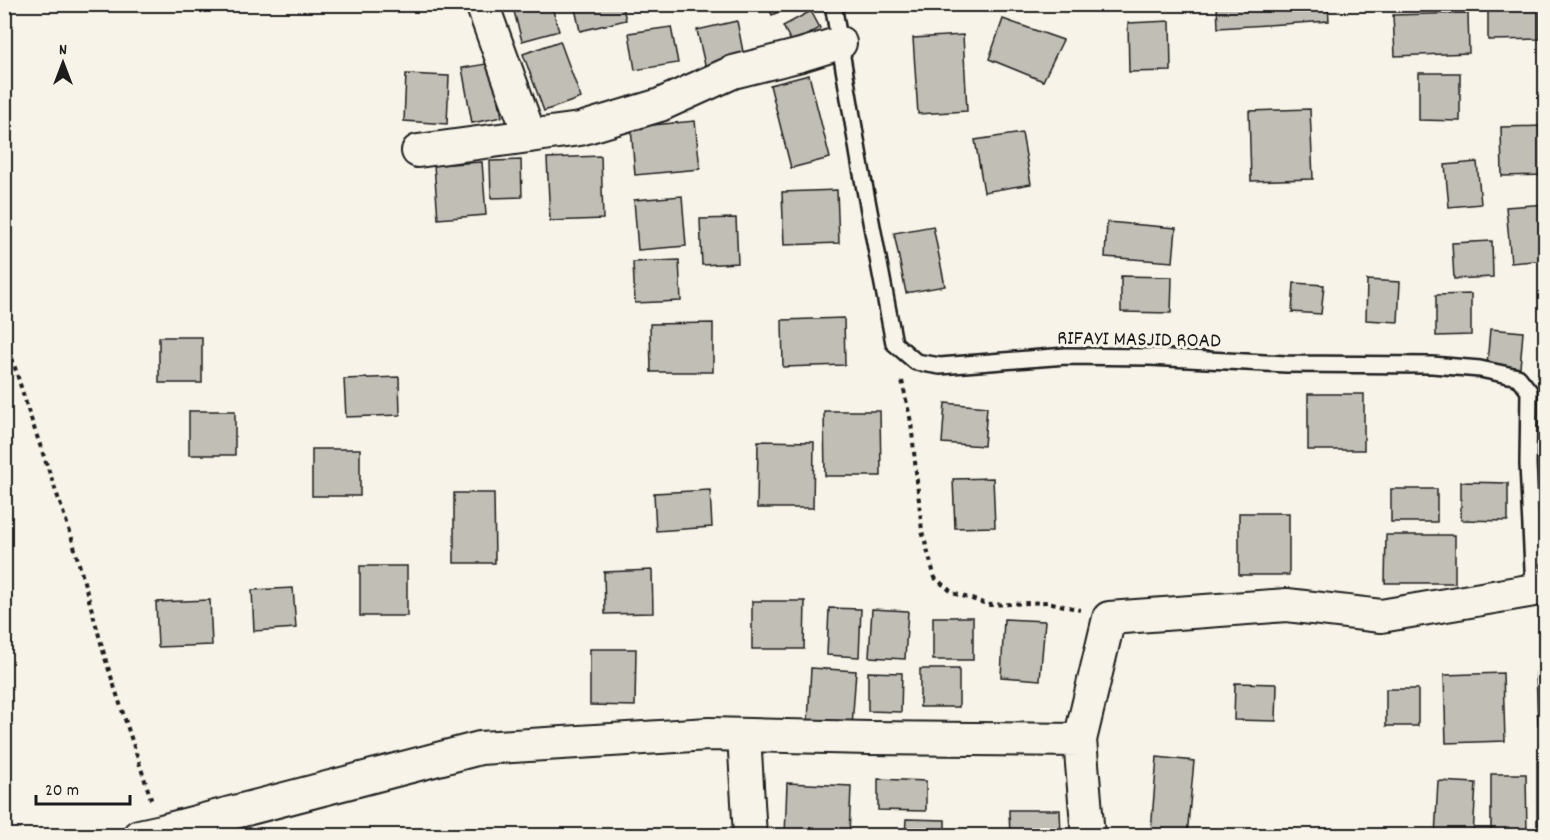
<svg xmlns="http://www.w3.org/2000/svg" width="1550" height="840" font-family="Dekko,sans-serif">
  <rect width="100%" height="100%" fill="#f7f3e8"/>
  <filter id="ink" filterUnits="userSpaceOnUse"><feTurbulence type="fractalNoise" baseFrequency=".0167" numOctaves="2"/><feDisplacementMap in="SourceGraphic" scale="12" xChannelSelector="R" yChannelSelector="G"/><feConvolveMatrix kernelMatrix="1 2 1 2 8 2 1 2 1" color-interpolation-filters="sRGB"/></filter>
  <g filter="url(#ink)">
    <path fill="#c0beb5" stroke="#1c1c1c" stroke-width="1.5" d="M 512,4 L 551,4 L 559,31 L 522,41 Z
      M 574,4 L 622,4 L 626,20 L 580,31 Z
      M 767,4 L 796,4 L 772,15 Z
      M 1217,4 L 1328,4 L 1329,21 L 1218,28 Z
      M 1488,4 L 1540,4 L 1540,39 L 1488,40 Z
      M 811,11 L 820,28 L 792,43 L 783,26 Z
      M 1468,13 L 1469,53 L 1395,56 L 1393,15 Z
      M 1003,19 L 1063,40 L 1043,81 L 989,59 Z
      M 737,21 L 744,57 L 705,65 L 697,30 Z
      M 1170,21 L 1171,71 L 1129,72 L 1128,23 Z
      M 671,27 L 678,63 L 635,70 L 629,33 Z
      M 963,35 L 967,111 L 918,114 L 913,38 Z
      M 560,41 L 581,98 L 544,111 L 523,54 Z
      M 492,63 L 502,117 L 472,123 L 462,68 Z
      M 1419,73 L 1460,73 L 1460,121 L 1419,120 Z
      M 406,74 L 449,76 L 447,124 L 404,121 Z
      M 809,75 L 830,158 L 791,168 L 770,85 Z
      M 1310,109 L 1313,179 L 1251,181 L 1249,111 Z
      M 695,121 L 700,169 L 635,175 L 631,127 Z
      M 1546,126 L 1546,175 L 1502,176 L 1501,127 Z
      M 1022,133 L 1031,184 L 984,192 L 975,140 Z
      M 601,156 L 603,219 L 550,221 L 547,158 Z
      M 521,160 L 522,197 L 491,198 L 490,161 Z
      M 482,162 L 486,215 L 438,219 L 434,165 Z
      M 1477,162 L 1481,204 L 1449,207 L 1445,165 Z
      M 837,190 L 839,243 L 784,245 L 782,192 Z
      M 682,196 L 686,246 L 638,250 L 634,200 Z
      M 1546,204 L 1546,260 L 1511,263 L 1506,207 Z
      M 736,218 L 738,263 L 702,265 L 700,219 Z
      M 1107,222 L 1176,228 L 1173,262 L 1105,257 Z
      M 933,226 L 945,286 L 906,293 L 894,233 Z
      M 1492,241 L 1493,277 L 1454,279 L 1452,243 Z
      M 679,260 L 681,301 L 635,303 L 633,262 Z
      M 1121,276 L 1172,277 L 1171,313 L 1121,312 Z
      M 1367,280 L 1400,282 L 1398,322 L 1366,320 Z
      M 1294,283 L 1324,285 L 1321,314 L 1292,312 Z
      M 1471,294 L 1471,335 L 1436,336 L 1436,295 Z
      M 844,318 L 845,365 L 783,367 L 782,320 Z
      M 713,323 L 713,372 L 651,372 L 650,324 Z
      M 1490,329 L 1523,332 L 1520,368 L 1487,365 Z
      M 159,337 L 202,337 L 202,383 L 159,383 Z
      M 399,377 L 400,415 L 346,417 L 344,379 Z
      M 1308,394 L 1364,394 L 1364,450 L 1308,450 Z
      M 945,403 L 987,407 L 984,446 L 942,443 Z
      M 189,411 L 235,411 L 235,455 L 189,455 Z
      M 824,411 L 880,411 L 881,476 L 825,476 Z
      M 758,441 L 814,442 L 813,508 L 757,508 Z
      M 312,449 L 360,449 L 360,496 L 312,496 Z
      M 993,478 L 995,527 L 955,528 L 953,479 Z
      M 1461,482 L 1508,483 L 1508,521 L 1461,520 Z
      M 1391,489 L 1437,489 L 1437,522 L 1391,522 Z
      M 710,490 L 712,527 L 656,531 L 654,493 Z
      M 454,493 L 494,493 L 495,563 L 454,563 Z
      M 1239,513 L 1289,513 L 1289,575 L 1239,575 Z
      M 1386,535 L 1455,535 L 1455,583 L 1385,583 Z
      M 360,566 L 407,566 L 407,616 L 360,616 Z
      M 652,570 L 653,613 L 605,614 L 604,572 Z
      M 293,588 L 296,628 L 254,631 L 252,590 Z
      M 210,600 L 212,645 L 158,647 L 156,602 Z
      M 752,601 L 805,601 L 804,649 L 752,649 Z
      M 829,608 L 861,609 L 859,657 L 827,655 Z
      M 872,609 L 908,611 L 905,659 L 869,657 Z
      M 933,617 L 973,617 L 973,660 L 933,660 Z
      M 1004,619 L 1045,621 L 1040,680 L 1001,677 Z
      M 590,649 L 636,649 L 635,706 L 590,705 Z
      M 811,668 L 856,671 L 852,726 L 808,723 Z
      M 920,669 L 959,669 L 959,707 L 920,707 Z
      M 868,672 L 902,673 L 901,712 L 868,711 Z
      M 1546,672 L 1546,725 L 1538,725 L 1536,673 Z
      M 1503,673 L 1505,741 L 1446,743 L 1444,675 Z
      M 1235,683 L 1277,684 L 1276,721 L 1234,720 Z
      M 1386,689 L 1418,689 L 1418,726 L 1386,726 Z
      M 1157,757 L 1194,761 L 1187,836 L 1151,832 Z
      M 1537,761 L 1546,761 L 1546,834 L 1537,834 Z
      M 1491,774 L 1526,774 L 1527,836 L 1491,836 Z
      M 878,779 L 926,781 L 926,811 L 878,810 Z
      M 1438,781 L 1476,783 L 1473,836 L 1435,836 Z
      M 787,783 L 851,786 L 849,836 L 785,836 Z
      M 1009,810 L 1060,810 L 1061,836 L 1010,836 Z
      M 906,819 L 945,820 L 945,836 L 905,836 Z"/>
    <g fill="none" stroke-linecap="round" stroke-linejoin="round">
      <g stroke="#1c1c1c" stroke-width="20">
        <path id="lane" d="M 833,4 L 860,163 L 894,343 L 916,362 L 940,366 L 1066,356 L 1150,357 L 1286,364 L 1432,365 L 1480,369 L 1518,377 L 1529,391 L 1528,464 L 1534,590"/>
      </g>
      <g stroke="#1c1c1c" stroke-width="36">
        <path id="street" d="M 482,4 L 530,136
          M 418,151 L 580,129 L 660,105 L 733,72 L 801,55 L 840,43
          M 744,735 L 750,836
          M 1080,740 L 1088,836
          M 139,836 L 162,831 L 480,748 L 709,734 L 869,738 L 1080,740 L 1109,618 L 1287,605 L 1381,616 L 1546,588"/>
      </g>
      <path stroke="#1c1c1c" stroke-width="4" stroke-dasharray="4.5 4.5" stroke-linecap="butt" d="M 4,332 L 29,413 L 71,535 L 106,661 L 152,802
        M 902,381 L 911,422 L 922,531 L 935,578 L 953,593 L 990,605 L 1048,602 L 1080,610"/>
      <use href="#lane" stroke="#f7f3e8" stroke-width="15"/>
      <use href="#street" stroke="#f7f3e8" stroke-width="32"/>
    </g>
  </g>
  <g text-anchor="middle" stroke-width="6" stroke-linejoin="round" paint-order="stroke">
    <g font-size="21" fill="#1c1c1c" stroke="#f7f3e8">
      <text transform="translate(1139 338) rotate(1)" y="7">RIFAYI MASJID ROAD</text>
    </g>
  </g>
  <rect width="1550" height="840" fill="none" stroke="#f7f3e8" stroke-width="24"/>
  <rect x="12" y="12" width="1526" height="816" fill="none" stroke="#1c1c1c" stroke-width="2" filter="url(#ink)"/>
  <g transform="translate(63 63)" stroke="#f7f3e8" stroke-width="4.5" paint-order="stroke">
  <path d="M0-4.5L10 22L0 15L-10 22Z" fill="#1c1c1c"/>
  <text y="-9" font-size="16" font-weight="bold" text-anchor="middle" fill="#1c1c1c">N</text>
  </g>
  <path d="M36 795v9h94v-9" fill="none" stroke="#1c1c1c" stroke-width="3"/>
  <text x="45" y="795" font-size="18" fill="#1c1c1c" stroke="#f7f3e8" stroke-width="4.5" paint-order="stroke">20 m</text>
</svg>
